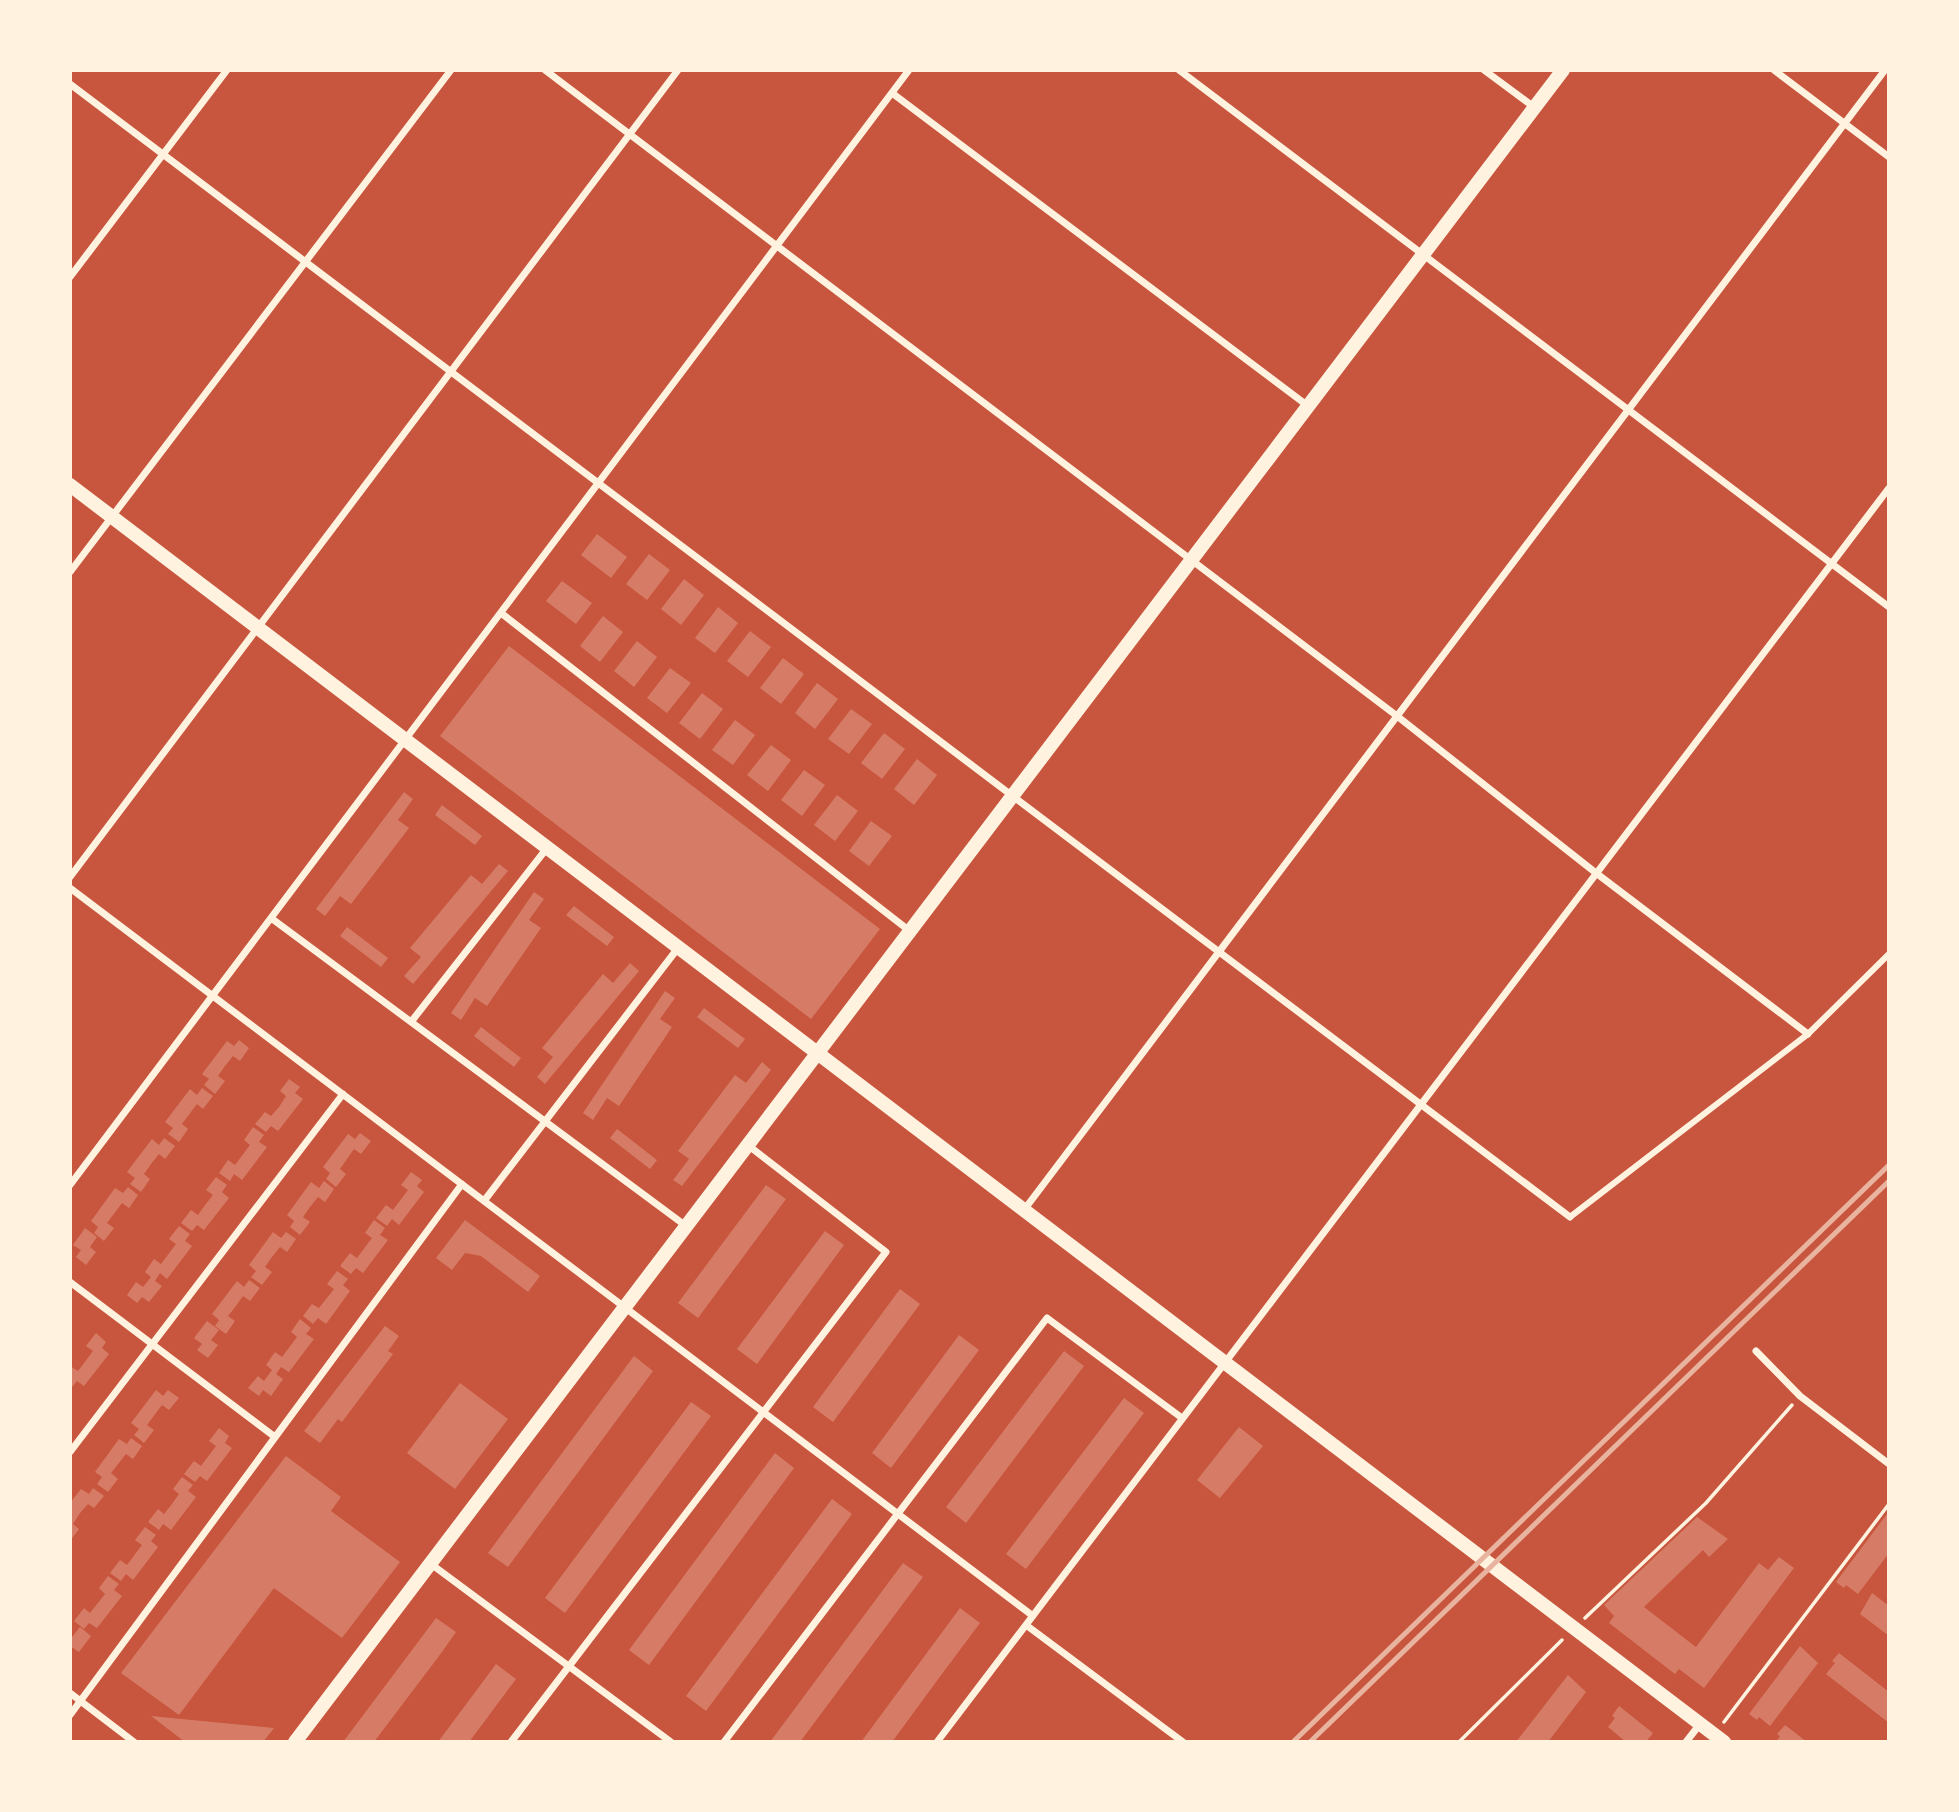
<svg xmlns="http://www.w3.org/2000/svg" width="1959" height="1812" font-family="'PT Serif',serif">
  <rect width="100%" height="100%" fill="#c8553d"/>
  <path fill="#d67c66" d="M 597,534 L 627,557 L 611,578 L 581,555 Z
    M 649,554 L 670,570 L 647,600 L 626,584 Z
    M 684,579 L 704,595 L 681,625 L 661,609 Z
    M 562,581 L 592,603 L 576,624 L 546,601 Z
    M 718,607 L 738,623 L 715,653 L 695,638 Z
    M 603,616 L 623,632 L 600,662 L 580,646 Z
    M 750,631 L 771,647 L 748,677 L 727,661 Z
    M 637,641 L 657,657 L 634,687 L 614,671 Z
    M 509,646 L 880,929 L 811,1019 L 440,736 Z
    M 783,658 L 804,674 L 781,704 L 760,688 Z
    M 670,668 L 691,683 L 667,713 L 647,698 Z
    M 817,683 L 838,699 L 815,729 L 795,713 Z
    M 702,693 L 723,709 L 700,739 L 679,723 Z
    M 851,709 L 872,724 L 849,754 L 828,739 Z
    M 735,720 L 755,735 L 733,765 L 712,750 Z
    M 884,733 L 905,749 L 882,779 L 861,763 Z
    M 771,745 L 791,760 L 768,791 L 747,775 Z
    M 917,759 L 937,775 L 914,805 L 894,789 Z
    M 804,770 L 825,785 L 802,816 L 781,800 Z
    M 404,792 L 413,799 L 398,820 L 409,828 L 351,904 L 340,896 L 325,916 L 316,909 Z
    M 837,795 L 858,811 L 835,841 L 814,825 Z
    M 442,805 L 482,836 L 475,845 L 435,815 Z
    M 871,821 L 892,836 L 869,866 L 849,851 Z
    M 499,864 L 508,871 L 413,984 L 404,976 L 421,957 L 410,948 L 471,875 L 482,884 Z
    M 534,892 L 544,899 L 529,920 L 541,928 L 487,1006 L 475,998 L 461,1020 L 451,1013 Z
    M 574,906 L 614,937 L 607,946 L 566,915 Z
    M 347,927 L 388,958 L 381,967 L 340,936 Z
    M 630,963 L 639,971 L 545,1084 L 537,1077 L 553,1057 L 542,1048 L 603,974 L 613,983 Z
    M 665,991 L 675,998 L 660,1019 L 672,1027 L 619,1106 L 607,1098 L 593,1120 L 583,1113 Z
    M 704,1008 L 745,1039 L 738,1048 L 697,1017 Z
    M 481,1027 L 521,1058 L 514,1067 L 474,1036 Z
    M 239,1040 L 249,1048 L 240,1061 L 233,1056 L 225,1066 L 218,1076 L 225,1081 L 215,1094 L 204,1085 L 209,1079 L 202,1074 L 227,1041 L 234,1046 Z
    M 762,1062 L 771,1070 L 682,1186 L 673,1180 L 689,1159 L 678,1151 L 735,1075 L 746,1083 Z
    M 289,1079 L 300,1087 L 295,1093 L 303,1099 L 278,1131 L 271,1126 L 266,1132 L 255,1124 L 265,1112 L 271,1116 L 279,1107 L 286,1096 L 280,1091 Z
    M 202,1088 L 213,1096 L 203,1109 L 197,1104 L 182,1124 L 188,1129 L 179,1142 L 168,1134 L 173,1128 L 165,1122 L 190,1089 L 197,1095 Z
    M 253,1127 L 264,1135 L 259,1142 L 267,1147 L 242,1180 L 234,1174 L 230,1181 L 219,1173 L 228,1160 L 235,1165 L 250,1145 L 244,1140 Z
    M 617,1129 L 657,1160 L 650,1169 L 610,1138 Z
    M 360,1133 L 371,1141 L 361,1154 L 354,1149 L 340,1169 L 346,1174 L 336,1187 L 326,1179 L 330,1173 L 323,1167 L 348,1134 L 355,1139 Z
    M 164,1138 L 175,1146 L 165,1159 L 159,1154 L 151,1164 L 144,1174 L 150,1179 L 141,1192 L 130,1184 L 135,1178 L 127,1172 L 152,1139 L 159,1145 Z
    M 411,1172 L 422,1180 L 417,1186 L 424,1192 L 399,1225 L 392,1219 L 387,1226 L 376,1218 L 386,1205 L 393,1210 L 408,1190 L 401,1185 Z
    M 216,1177 L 227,1185 L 222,1192 L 229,1198 L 204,1230 L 197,1225 L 192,1231 L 181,1223 L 191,1210 L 198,1215 L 205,1205 L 213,1195 L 206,1190 Z
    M 324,1181 L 334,1189 L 325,1202 L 318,1197 L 310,1207 L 303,1217 L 310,1222 L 300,1235 L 290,1227 L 294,1221 L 287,1215 L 311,1182 L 319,1188 Z
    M 766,1185 L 786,1199 L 698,1318 L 678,1303 Z
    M 128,1187 L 138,1195 L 129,1208 L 122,1203 L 107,1223 L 114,1228 L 104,1241 L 94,1233 L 98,1227 L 91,1221 L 115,1188 L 123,1193 Z
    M 374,1220 L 385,1228 L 380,1235 L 388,1240 L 363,1273 L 356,1268 L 351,1274 L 340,1266 L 350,1253 L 357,1258 L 372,1238 L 365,1233 Z
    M 465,1220 L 540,1276 L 528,1292 L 481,1256 L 465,1253 L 452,1270 L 436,1258 Z
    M 179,1226 L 190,1234 L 185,1241 L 192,1246 L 167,1279 L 160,1273 L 155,1281 L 162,1286 L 149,1302 L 142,1297 L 137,1303 L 127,1295 L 136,1282 L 143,1287 L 151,1277 L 145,1272 L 154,1259 L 161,1264 L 176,1244 L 169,1239 Z
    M 85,1228 L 97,1237 L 90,1247 L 96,1252 L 86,1265 L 76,1257 L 81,1250 L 73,1245 Z
    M 825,1231 L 844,1245 L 757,1364 L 737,1349 Z
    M 273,1232 L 281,1238 L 286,1232 L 296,1239 L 287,1252 L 280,1247 L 272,1257 L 265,1267 L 272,1272 L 262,1285 L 251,1277 L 256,1271 L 249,1265 Z
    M 337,1271 L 348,1279 L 343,1285 L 350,1291 L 326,1324 L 318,1318 L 313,1324 L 303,1316 L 312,1304 L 319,1308 L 334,1289 L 327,1284 Z
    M 249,1280 L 260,1288 L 250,1301 L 243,1296 L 236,1306 L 228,1316 L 235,1321 L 226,1334 L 215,1326 L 219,1320 L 212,1314 L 237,1281 L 244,1287 Z
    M 900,1289 L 920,1304 L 833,1422 L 813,1407 Z
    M 300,1319 L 311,1328 L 306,1334 L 314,1339 L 289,1372 L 281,1367 L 276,1374 L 283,1379 L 271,1396 L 263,1390 L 259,1396 L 248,1388 L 258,1376 L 264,1381 L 272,1370 L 266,1365 L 275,1352 L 282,1357 L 297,1337 L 291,1332 Z
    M 207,1321 L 219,1330 L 211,1340 L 218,1345 L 208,1358 L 197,1350 L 202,1344 L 194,1338 Z
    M 385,1326 L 399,1336 L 388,1351 L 393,1354 L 342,1422 L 338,1419 L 320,1443 L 304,1431 Z
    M 96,1333 L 106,1342 L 102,1348 L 109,1354 L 84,1386 L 77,1381 L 72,1387 L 70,1386 L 70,1366 L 78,1371 L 93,1351 L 86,1346 Z
    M 959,1335 L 979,1350 L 891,1468 L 872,1453 Z
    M 1064,1351 L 1084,1366 L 966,1523 L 946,1507 Z
    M 634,1356 L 653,1371 L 508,1567 L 488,1553 Z
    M 460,1383 L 508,1419 L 455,1489 L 407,1453 Z
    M 156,1390 L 163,1396 L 168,1390 L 179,1398 L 169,1410 L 162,1405 L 147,1425 L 154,1430 L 144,1443 L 134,1435 L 139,1429 L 131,1423 Z
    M 1124,1398 L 1144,1413 L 1026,1569 L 1006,1554 Z
    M 691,1402 L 711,1416 L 565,1613 L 545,1598 Z
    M 1239,1427 L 1263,1446 L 1220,1498 L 1197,1480 Z
    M 219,1428 L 229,1436 L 225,1443 L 232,1448 L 207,1481 L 200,1476 L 195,1482 L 184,1474 L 194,1461 L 201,1466 L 216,1446 L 209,1441 Z
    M 131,1438 L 142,1446 L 133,1459 L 126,1454 L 111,1473 L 118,1479 L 108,1492 L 97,1484 L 102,1477 L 95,1472 L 119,1439 L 127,1444 Z
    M 775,1453 L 794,1468 L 649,1665 L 629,1650 Z
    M 286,1456 L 341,1497 L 331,1511 L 400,1562 L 342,1638 L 274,1588 L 179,1715 L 121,1673 Z
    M 182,1477 L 193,1485 L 188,1491 L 196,1497 L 171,1530 L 163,1524 L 159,1530 L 148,1522 L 158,1509 L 164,1514 L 172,1504 L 179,1494 L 173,1489 Z
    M 93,1488 L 104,1496 L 94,1508 L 88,1504 L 80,1513 L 73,1524 L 79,1529 L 70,1541 L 70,1503 L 81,1489 L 89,1494 Z
    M 832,1499 L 852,1514 L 706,1711 L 686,1696 Z
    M 1887,1514 L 1889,1553 L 1858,1594 L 1846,1585 L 1844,1588 L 1836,1582 Z
    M 1697,1517 L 1728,1539 L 1709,1557 L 1703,1550 L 1644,1607 L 1696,1647 L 1759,1563 L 1768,1570 L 1779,1557 L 1794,1568 L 1704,1688 L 1679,1669 L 1675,1674 L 1609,1623 L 1614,1616 L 1604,1605 Z
    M 145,1527 L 156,1535 L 151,1541 L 158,1547 L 133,1580 L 126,1574 L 121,1581 L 110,1573 L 120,1560 L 127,1565 L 142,1545 L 135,1540 Z
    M 903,1563 L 923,1577 L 864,1656 L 800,1742 L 770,1742 Z
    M 108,1576 L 119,1584 L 114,1590 L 122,1596 L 97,1628 L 89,1623 L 84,1629 L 74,1621 L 84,1608 L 90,1613 L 105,1594 L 99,1588 Z
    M 1872,1593 L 1889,1606 L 1889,1636 L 1860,1614 Z
    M 960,1608 L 980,1623 L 936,1682 L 892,1742 L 861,1742 Z
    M 436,1618 L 456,1632 L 442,1652 L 374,1742 L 343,1742 Z
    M 80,1627 L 91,1636 L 79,1652 L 70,1646 L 70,1635 L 72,1637 Z
    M 1800,1646 L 1818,1663 L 1770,1726 L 1759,1717 L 1757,1720 L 1749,1714 Z
    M 1839,1653 L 1889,1692 L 1889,1723 L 1826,1674 L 1835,1663 L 1832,1661 Z
    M 496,1664 L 516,1679 L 487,1718 L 469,1742 L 438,1742 Z
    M 1568,1675 L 1586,1692 L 1548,1742 L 1516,1742 Z
    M 1619,1706 L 1653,1733 L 1646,1742 L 1626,1742 L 1608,1727 L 1615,1718 L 1612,1716 Z
    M 151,1716 L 274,1728 L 263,1742 L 185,1742 Z
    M 1785,1725 L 1807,1742 L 1776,1742 L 1780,1736 L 1777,1734 Z"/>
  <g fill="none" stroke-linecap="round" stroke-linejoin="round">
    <path stroke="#fff3e0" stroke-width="3.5" d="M 1585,1618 L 1706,1503 L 1792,1405
      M 1724,1722 L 1889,1504
      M 1459,1742 L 1562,1640"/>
    <path stroke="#fff3e0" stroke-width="6" d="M 1570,1217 L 1808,1034 L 1889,954"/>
    <path stroke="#fff3e0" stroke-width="7" d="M 545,70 L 1397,716 L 1596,873 L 1808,1034
      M 1179,70 L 1889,607
      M 1484,70 L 1534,107
      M 1774,70 L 1889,157
      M 70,84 L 1570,1217
      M 892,93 L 1308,406
      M 70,277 L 227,70
      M 70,572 L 451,70
      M 501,613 L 911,932
      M 70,877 L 678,70
      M 70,888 L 1033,1616
      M 271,918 L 686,1226
      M 411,1022 L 547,848
      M 70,1185 L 909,70
      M 484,1201 L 678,948
      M 1024,1210 L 1885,70
      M 70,1282 L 275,1437
      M 1756,1351 L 1800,1396 L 1889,1464
      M 70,1452 L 343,1094
      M 431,1564 L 671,1742
      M 1026,1625 L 1183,1742
      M 70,1693 L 134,1742
      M 70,1715 L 462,1184
      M 511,1742 L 886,1252 L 749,1146
      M 724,1742 L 1047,1318 L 1182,1418
      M 937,1742 L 1889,488
      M 1686,1742 L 1700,1724"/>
    <path stroke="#fff3e0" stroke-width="14" d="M 70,485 L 1724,1742
      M 295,1742 L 1563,70"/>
    <path stroke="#e9b49f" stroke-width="5" d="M 1293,1742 L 1889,1165
      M 1310,1742 L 1889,1181"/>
  </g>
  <rect width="1959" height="1812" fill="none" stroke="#fff3e0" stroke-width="144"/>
</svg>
